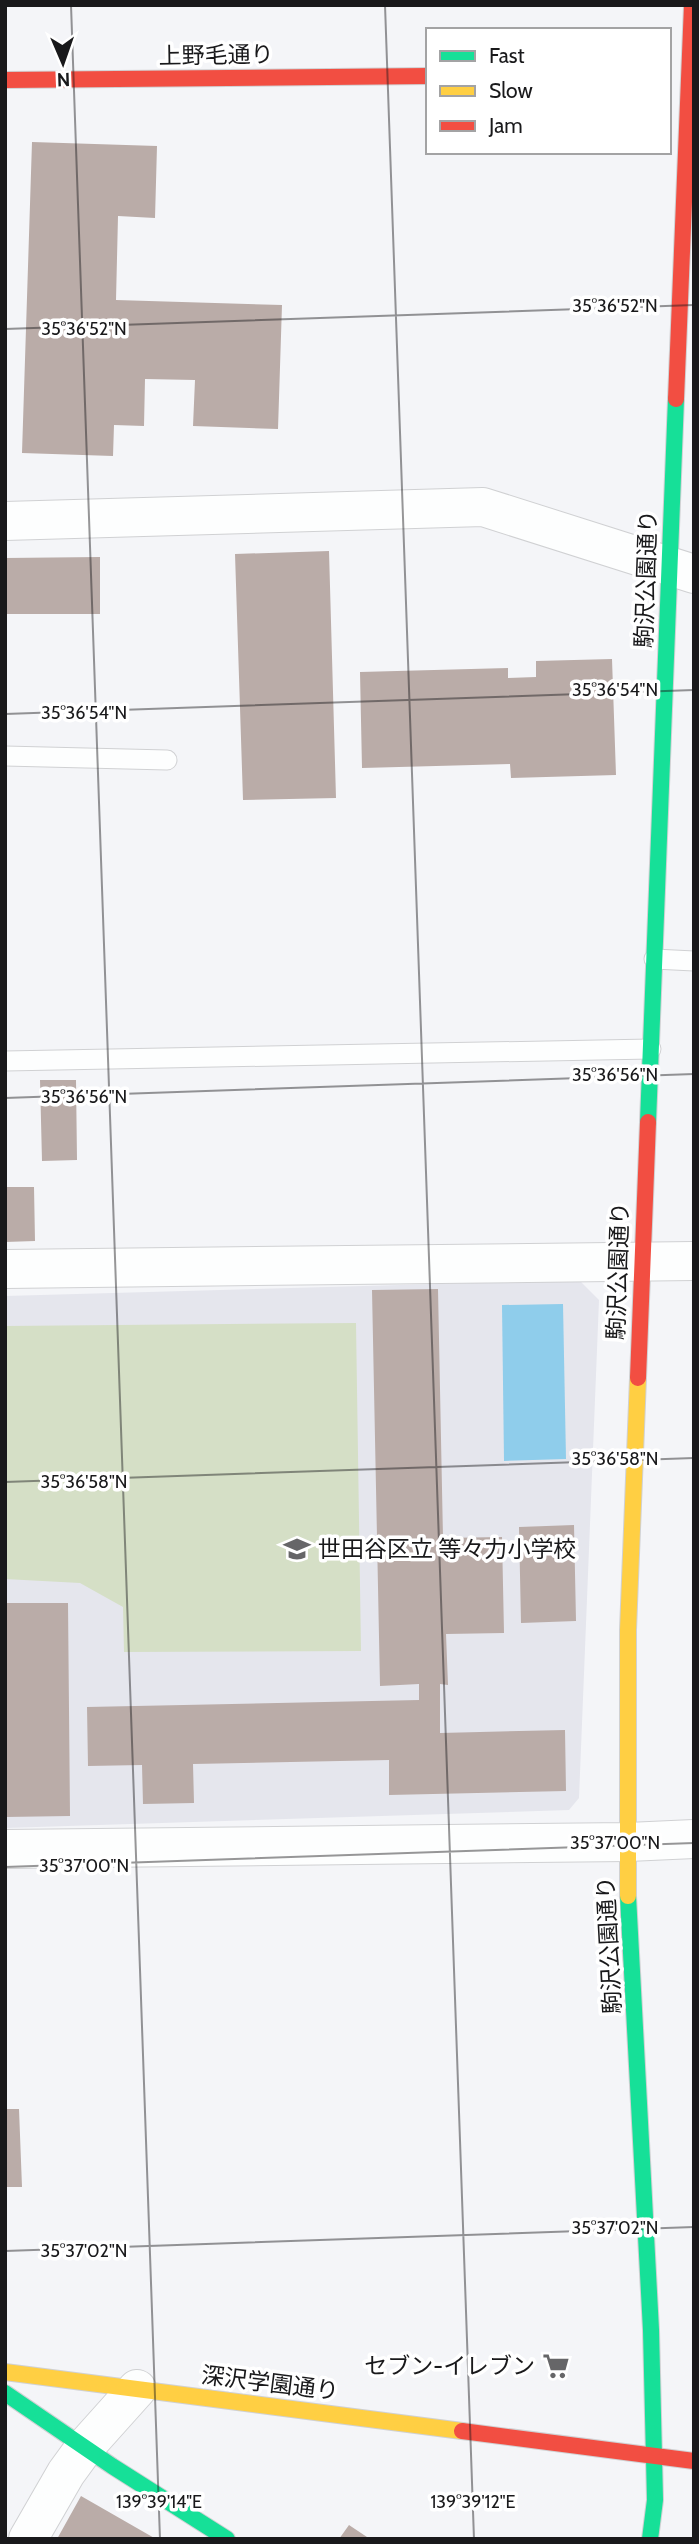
<svg xmlns="http://www.w3.org/2000/svg" width="699" height="2544" font-family="Cabin,'Noto Sans JP',sans-serif">
  <rect width="100%" height="100%" fill="#f4f5f8"/>
  <path fill="#e5e6ed" d="M 579,1280 L 599,1300 L 579,1798 L 569,1810 L 5,1828 L 5,1296 Z"/>
  <path fill="#d5dfc6" d="M 356,1323 L 361,1651 L 124,1652 L 123,1607 L 80,1583 L 5,1579 L 5,1326 Z"/>
  <path fill="#8fcdeb" d="M 563,1304 L 566,1459 L 504,1461 L 502,1305 Z"/>
  <path fill="#baaca8" d="M 32,142 L 157,146 L 155,218 L 118,216 L 116,300 L 282,305 L 278,429 L 193,426 L 195,380 L 145,379 L 144,426 L 114,425 L 113,456 L 22,453 Z
    M 329,551 L 336,798 L 243,800 L 235,554 Z
    M 100,557 L 100,614 L 5,614 L 5,558 Z
    M 612,659 L 616,775 L 511,778 L 510,764 L 362,768 L 360,672 L 508,668 L 508,678 L 536,677 L 536,661 Z
    M 40,1080 L 76,1080 L 77,1160 L 42,1161 Z
    M 5,1187 L 34,1187 L 35,1241 L 5,1242 Z
    M 438,1289 L 443,1538 L 502,1537 L 504,1633 L 446,1634 L 448,1685 L 440,1684 L 440,1733 L 565,1730 L 566,1791 L 389,1795 L 389,1760 L 193,1764 L 194,1803 L 143,1804 L 142,1765 L 88,1766 L 87,1707 L 419,1700 L 419,1684 L 380,1686 L 372,1290 Z
    M 574,1525 L 576,1621 L 521,1623 L 519,1527 Z
    M 5,1603 L 68,1603 L 70,1816 L 5,1817 Z
    M 5,2109 L 19,2109 L 22,2187 L 5,2187 Z
    M 81,2496 L 156,2539 L 57,2539 Z
    M 349,2525 L 370,2539 L 339,2539 Z"/>
  <g fill="none" stroke-linecap="round" stroke-linejoin="round">
    <g stroke="#d0d1d3" stroke-width="21">
      <path id="lane" d="M 5,756 L 167,760
        M 654,959 L 694,961
        M 5,1061 L 651,1049"/>
    </g>
    <g stroke="#d0d1d3" stroke-width="40">
      <path id="street" d="M 5,521 L 483,507 L 694,574
        M 5,1269 L 694,1261
        M 5,1849 L 628,1842 L 694,1839
        M 28,2539 L 66,2473 L 85,2447 L 137,2389"/>
    </g>
    <g stroke="#d0d1d3" stroke-width="18">
      <path id="fast" d="M 648,1122 L 676,399
        M 628,1896 L 651,2330 L 655,2500 L 650,2539
        M 5,2393 L 112,2466 L 227,2539"/>
    </g>
    <g stroke="#d0d1d3" stroke-width="18">
      <path id="slow" d="M 628,1896 L 628,1630 L 638,1378
        M 5,2372 L 462,2431"/>
    </g>
    <g stroke="#d0d1d3" stroke-width="18">
      <path id="jam" d="M 5,80 L 428,76
        M 676,399 L 692,5
        M 638,1378 L 648,1122
        M 462,2431 L 694,2461"/>
    </g>
    <use href="#lane" stroke="#fdfefe" stroke-width="19"/>
    <use href="#street" stroke="#fdfefe" stroke-width="38"/>
    <use href="#fast" stroke="#16e098" stroke-width="16"/>
    <use href="#slow" stroke="#ffcf43" stroke-width="16"/>
    <use href="#jam" stroke="#f24e42" stroke-width="16"/>
  </g>
  <path fill="none" stroke="#19191b" stroke-width="2" stroke-opacity="0.45" d="M 71,5 L 160,2539M 385,5 L 474,2539M 5,329 L 694,305M 5,714 L 694,690M 5,1098 L 694,1074M 5,1482 L 694,1458M 5,1867 L 694,1843M 5,2251 L 694,2227"/>
  <defs>
    <g id="school-bare" transform="scale(2.1)"><path d="M0-5L7-2L0 1L-7-2ZM-4 1L0 2.5L4 1V4Q0 6-4 4Z" fill="#666668" stroke="#fff" stroke-width="2.5" paint-order="stroke"/></g>
    <g id="supermarket-bare" transform="scale(2.1)"><path d="M-6-5.5h2.5l.6 2H6L4.5 2H-2.5L-4.4-4H-6ZM-1.5 3.2a1.3 1.3 0 1 0 .1 0ZM3 3.2a1.3 1.3 0 1 0 .1 0Z" fill="#666668" stroke="#fff" stroke-width="2.5" paint-order="stroke"/></g>
  </defs>
  <g fill-rule="evenodd">
    <use href="#school-bare" x="297" y="1549"/>
    <use href="#supermarket-bare" x="556" y="2366"/>
  </g>
  <g text-anchor="middle" stroke-width="7" stroke-linejoin="round" paint-order="stroke">
    <g font-size="23" fill="#19191b" stroke="#fff">
      <text transform="translate(216 55) rotate(-1)" y="8">上野毛通り</text>
      <text transform="translate(646 579) rotate(-88)" y="8">駒沢公園通り</text>
      <text transform="translate(618 1271) rotate(-88)" y="8">駒沢公園通り</text>
      <text transform="translate(609 1945) rotate(-93)" y="8">駒沢公園通り</text>
      <text transform="translate(270 2383) rotate(7)" y="8">深沢学園通り</text>
    </g>
    <g font-size="23" fill="#19191b" stroke="#fff" text-anchor="start">
      <text x="318" y="1557">世田谷区立 等々力小学校</text>
      <text x="535" y="2374" text-anchor="end">セブン-イレブン</text>
    </g>
  </g>
  <g font-size="18" text-anchor="middle" fill="#19191b" stroke="#fff" stroke-width="7" stroke-linejoin="round" paint-order="stroke">
    <text x="615" y="312">35°36'52"N</text>
    <text x="84" y="335">35°36'52"N</text>
    <text x="615" y="696">35°36'54"N</text>
    <text x="84" y="719">35°36'54"N</text>
    <text x="615" y="1081">35°36'56"N</text>
    <text x="84" y="1103">35°36'56"N</text>
    <text x="615" y="1465">35°36'58"N</text>
    <text x="84" y="1488">35°36'58"N</text>
    <text x="615" y="1849">35°37'00"N</text>
    <text x="84" y="1872">35°37'00"N</text>
    <text x="615" y="2234">35°37'02"N</text>
    <text x="84" y="2257">35°37'02"N</text>
    <text x="159" y="2508">139°39'14"E</text>
    <text x="473" y="2508">139°39'12"E</text>
  </g>
  <rect width="699" height="2544" fill="none" stroke="#19191b" stroke-width="14"/>
  <rect x="426" y="28" width="245" height="126" fill="#ffffff" stroke="#a3a3a4" stroke-width="2"/>
  <rect x="440" y="51" width="35" height="10" fill="#16e098" stroke="#a3a3a4" stroke-width="2"/>
  <text x="489" y="63" font-size="21" fill="#19191b">Fast</text>
  <rect x="440" y="86" width="35" height="10" fill="#ffcf43" stroke="#a3a3a4" stroke-width="2"/>
  <text x="489" y="98" font-size="21" fill="#19191b">Slow</text>
  <rect x="440" y="121" width="35" height="10" fill="#f24e42" stroke="#a3a3a4" stroke-width="2"/>
  <text x="489" y="133" font-size="21" fill="#19191b">Jam</text>
  <g transform="translate(63 63) rotate(178)" stroke="#ffffff" stroke-width="5" paint-order="stroke">
  <path d="M0-5L12 26L0 18L-12 26Z" fill="#19191b"/>
  <text y="-10" font-size="19" font-weight="bold" text-anchor="middle" fill="#19191b">N</text>
  </g>
</svg>
